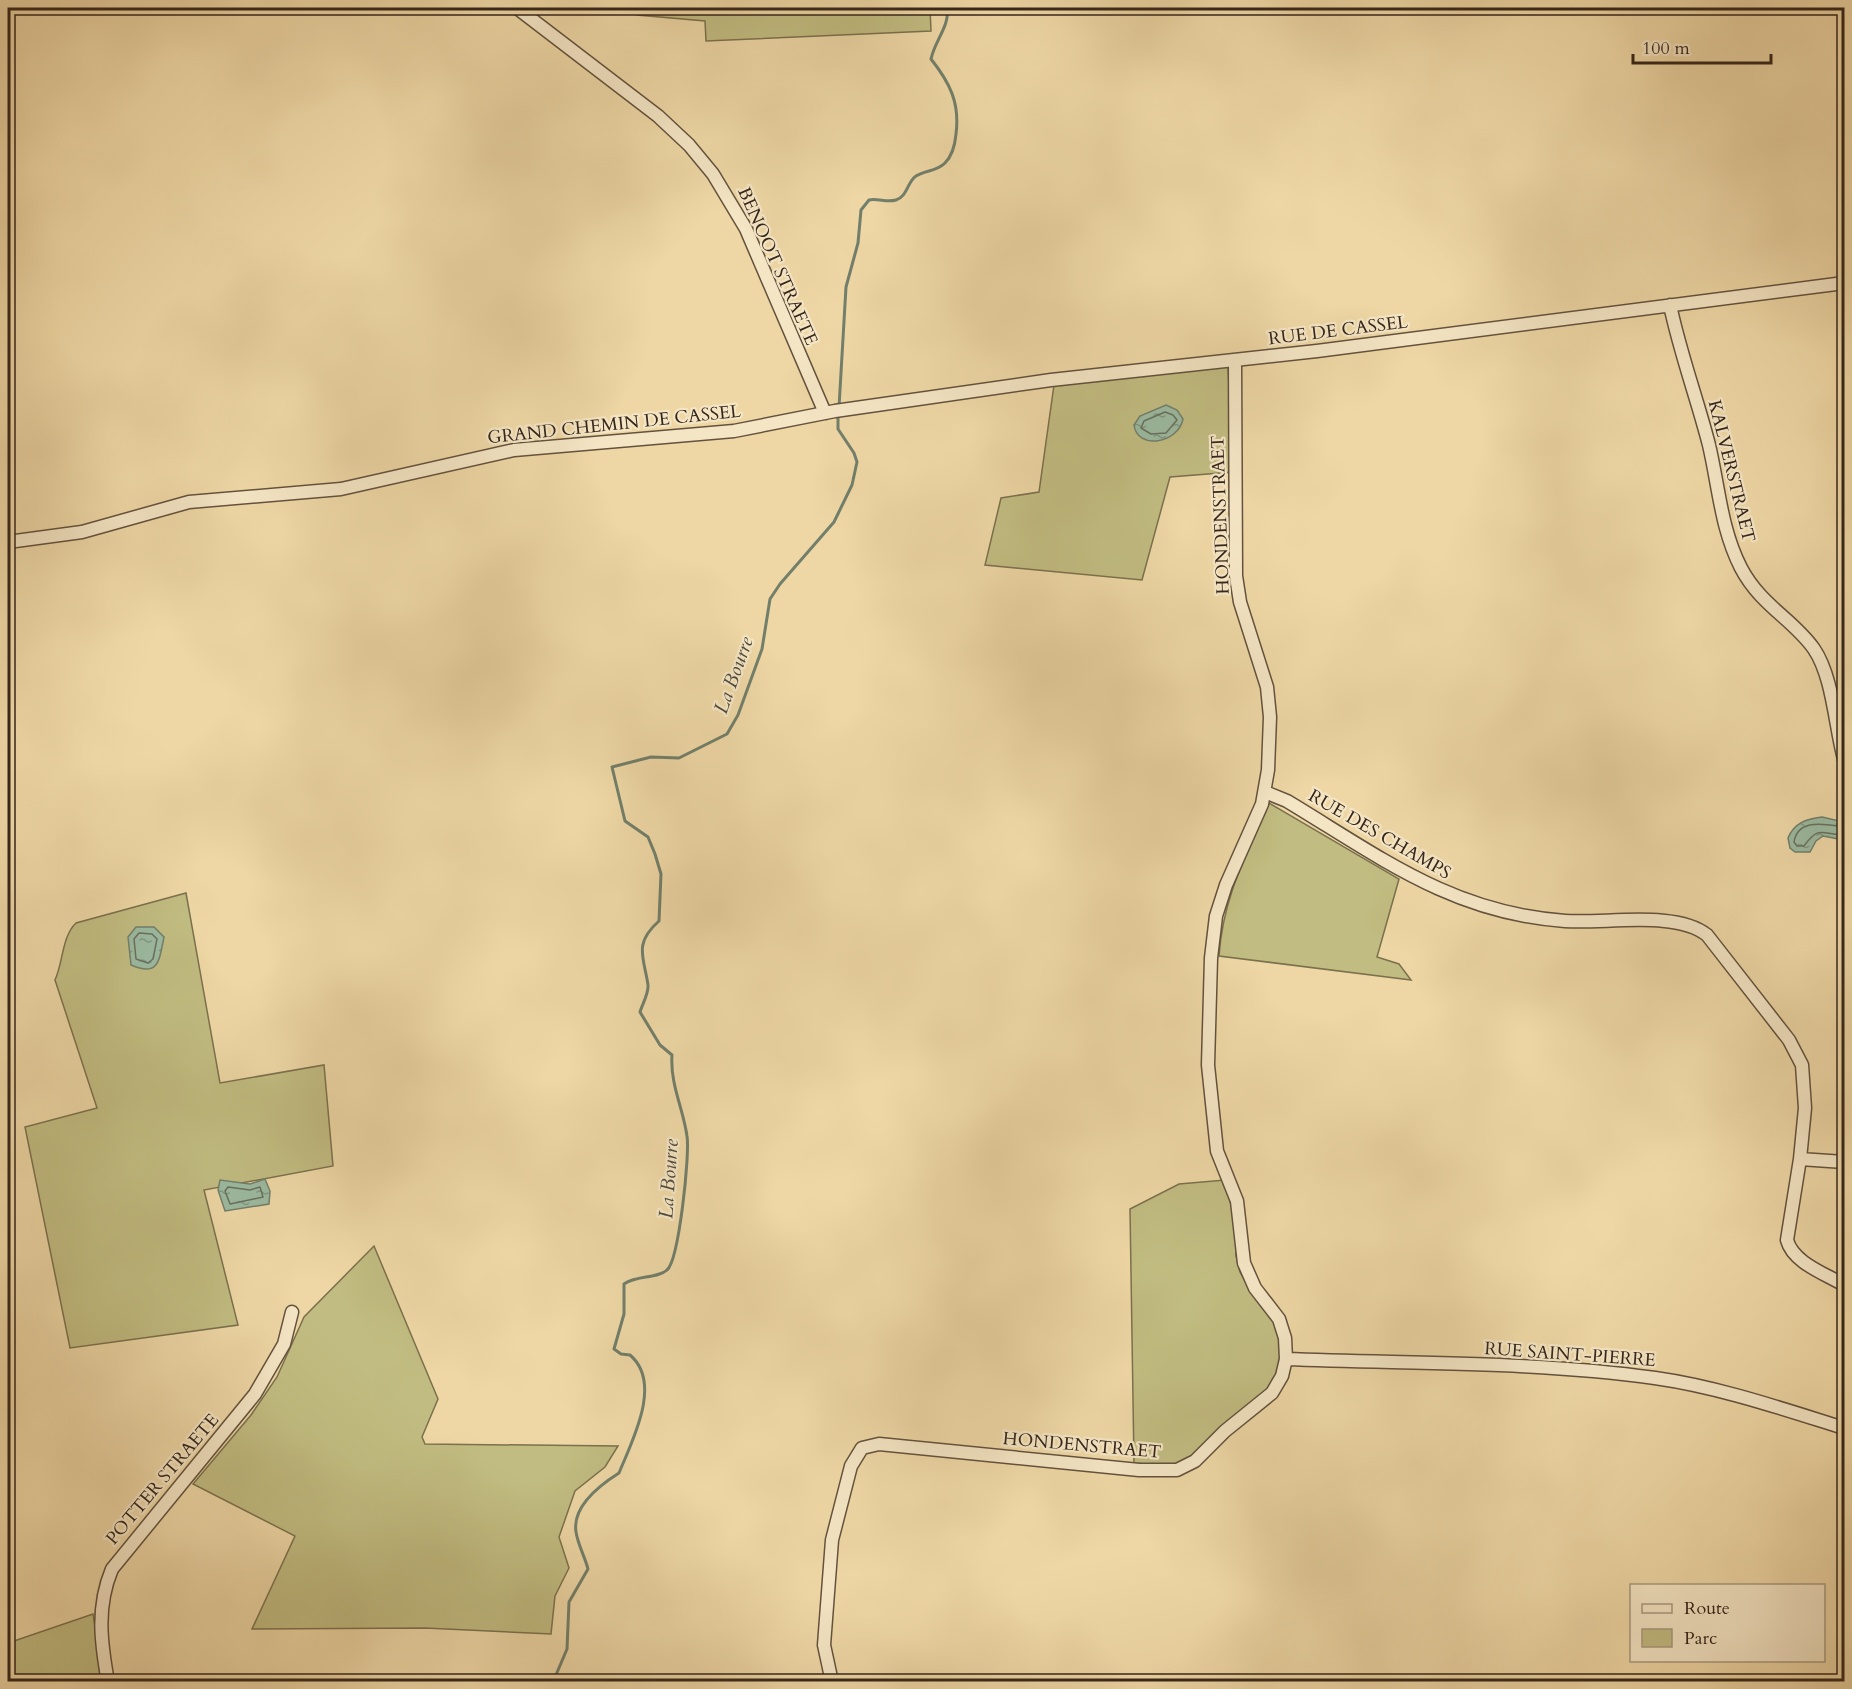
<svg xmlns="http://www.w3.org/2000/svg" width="1852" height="1689" font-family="Cardo,serif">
  <defs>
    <pattern id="water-ripples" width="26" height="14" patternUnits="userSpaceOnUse" patternTransform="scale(1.5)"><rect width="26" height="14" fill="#9bbaa1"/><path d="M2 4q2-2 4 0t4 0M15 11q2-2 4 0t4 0" fill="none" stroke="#7f9782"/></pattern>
  </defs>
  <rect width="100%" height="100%" fill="#eed7a5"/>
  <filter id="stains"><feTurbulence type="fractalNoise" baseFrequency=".00333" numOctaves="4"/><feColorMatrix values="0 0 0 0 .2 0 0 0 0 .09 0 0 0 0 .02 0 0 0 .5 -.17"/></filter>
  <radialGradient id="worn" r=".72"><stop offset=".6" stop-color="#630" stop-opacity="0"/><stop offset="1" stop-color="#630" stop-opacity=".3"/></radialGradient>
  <path fill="#c1bc81" stroke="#7b714e" stroke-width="1.5" d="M 637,8 L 930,8 L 931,31 L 706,41 L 705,21 L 637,15 Z
    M 1228,365 L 1233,472 L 1170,477 L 1142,580 L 985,565 L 1001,498 L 1039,492 L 1054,385 Z
    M 1269,803 L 1399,879 L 1377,957 L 1399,964 L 1411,980 L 1219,956 C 1223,897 1246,856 1269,803 Z
    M 186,893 L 220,1083 L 324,1065 L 333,1166 L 204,1190 L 238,1325 L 70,1348 L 25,1127 L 97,1108 L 55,980 C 63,963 62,936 76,923 Z
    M 1225,1180 L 1236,1225 L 1236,1256 L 1240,1272 L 1252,1293 L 1271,1314 L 1280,1333 L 1281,1365 L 1271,1388 L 1189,1462 L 1168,1466 L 1134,1463 L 1130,1209 L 1179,1184 Z
    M 374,1246 L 438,1399 L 422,1437 L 425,1444 L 618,1446 L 605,1467 L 575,1491 L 559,1537 L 569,1568 L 555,1596 L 551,1634 L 425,1628 L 252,1629 L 295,1536 L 193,1484 L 251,1415 L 277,1377 L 304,1317 Z
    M 93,1614 L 103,1681 L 8,1682 L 8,1643 Z"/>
  <path fill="url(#water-ripples)" stroke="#727f6b" stroke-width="1.5" d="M 1166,405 L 1177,410 L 1183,419 C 1178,444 1137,450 1134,425 L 1140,416 Z
    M 1822,817 L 1844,822 L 1844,840 L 1823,836 L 1816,841 L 1810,852 L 1795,852 L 1790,848 L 1788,838 C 1794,823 1806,819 1822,817 Z
    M 136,927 L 154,927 L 164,937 C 159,961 159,977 131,965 L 128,937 Z
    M 265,1179 L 270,1191 L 269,1204 L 225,1211 L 218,1190 L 220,1180 L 250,1184 Z"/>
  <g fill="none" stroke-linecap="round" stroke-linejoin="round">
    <path stroke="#68705e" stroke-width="1.5" d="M 1165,412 L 1173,415 L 1177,420 L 1166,433 L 1151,434 L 1141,428 L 1144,421 Z
      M 1844,827 C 1828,825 1798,817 1794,842 L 1797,846 L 1804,846 C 1820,824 1822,835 1844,835
      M 139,933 L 152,934 L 157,939 L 153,959 L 148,963 L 136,959 L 134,939 Z
      M 228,1187 L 250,1190 L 260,1187 L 263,1197 L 230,1204 L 225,1191 Z"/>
    <path stroke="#727f6b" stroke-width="3" d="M 839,407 L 846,287 L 858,243 L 861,210 L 869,200 C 878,198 887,203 896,200 C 908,196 907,182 916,176 C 925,170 936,172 945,163 C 953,155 955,145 956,134 C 960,103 950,83 931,59 C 935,40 950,26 947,8
      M 553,1682 L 567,1649 L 569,1602 L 588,1569 C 585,1557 578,1545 576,1532 C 572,1506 600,1485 619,1473 C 632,1441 663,1383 630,1355 L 621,1354 L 614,1349 L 624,1314 L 624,1284 C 636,1275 657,1279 667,1270 C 679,1260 690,1154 687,1136 C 683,1108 670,1084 672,1055 L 660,1045 L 640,1012 C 642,1005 649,993 648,985 C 644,957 633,944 659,921 L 661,874 L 655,854 L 648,837 L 625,821 L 612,767 L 651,757 L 679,758 L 727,734 L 738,715 L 762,649 L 770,599 L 780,584 L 834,522 L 852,485 L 857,462 L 854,453 L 838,429 L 838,414"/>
    <g stroke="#63523e" stroke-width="15">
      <path id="minor" d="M 517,8 L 658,116 L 689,145 L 713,174 L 746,229 L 825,413
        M 1670,305 C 1680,353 1697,398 1709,445 C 1719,488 1721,529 1741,568 C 1761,606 1793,619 1814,649 C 1833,677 1835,726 1844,759
        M 8,542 L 82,532 L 189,502 L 341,489 L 514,450 L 734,431 L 835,411 L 1051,380 L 1317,351 L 1844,283
        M 1265,792 L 1287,801 C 1380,857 1452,913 1565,921 C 1605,924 1676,910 1707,935 L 1789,1040 L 1802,1065 L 1805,1108 L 1800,1159 L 1787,1240 C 1793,1263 1826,1274 1844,1285
        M 1800,1159 L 1844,1162
        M 1286,1359 C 1409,1364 1534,1361 1655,1378 C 1719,1387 1783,1409 1844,1428
        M 108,1682 C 101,1643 96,1607 112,1569 L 255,1394 L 284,1344 L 292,1312
        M 832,1682 L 824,1645 L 832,1540 L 851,1466 L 862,1448 L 879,1444 L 1139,1470 L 1177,1470 L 1195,1461 L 1225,1431 L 1272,1393 L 1282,1376 L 1286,1359 L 1285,1338 L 1279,1319 L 1255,1288 L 1244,1263 L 1237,1201 L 1217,1151 L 1208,1065 L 1211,958 L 1216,916 L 1226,885 L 1262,804 L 1268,770 L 1270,717 L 1267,687 L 1240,602 L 1236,576 L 1235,360"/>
    </g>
    <use href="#minor" stroke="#f4e5c4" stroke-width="12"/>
  </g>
  <g text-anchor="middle" stroke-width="4.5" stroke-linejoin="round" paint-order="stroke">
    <g font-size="18" fill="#35261b" stroke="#f4e5c4">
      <text transform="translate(778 266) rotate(66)" y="6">BENOOT STRAETE</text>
      <text transform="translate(1338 330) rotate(-7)" y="6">RUE DE CASSEL</text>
      <text transform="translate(614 424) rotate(-6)" y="6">GRAND CHEMIN DE CASSEL</text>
      <text transform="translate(1732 471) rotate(76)" y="6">KALVERSTRAET</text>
      <text transform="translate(1220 515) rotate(-92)" y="6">HONDENSTRAET</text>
      <text transform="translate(1380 834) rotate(30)" y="6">RUE DES CHAMPS</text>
      <text transform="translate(1570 1354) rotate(4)" y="6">RUE SAINT-PIERRE</text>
      <text transform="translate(1082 1445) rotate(5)" y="6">HONDENSTRAET</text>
      <text transform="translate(162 1479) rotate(-50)" y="6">POTTER STRAETE</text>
    </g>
    <g font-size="20" font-style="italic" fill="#4e4b3c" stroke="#f4e5c4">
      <text transform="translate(733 675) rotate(-70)" y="7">La Bourre</text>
      <text transform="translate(668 1179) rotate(-86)" y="7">La Bourre</text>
    </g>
  </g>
  <rect width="1852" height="1689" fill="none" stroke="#eed7a5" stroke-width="30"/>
  <rect x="9" y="9" width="1834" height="1671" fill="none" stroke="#35261b" stroke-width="3"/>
  <rect x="15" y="15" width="1822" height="1659" fill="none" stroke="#35261b" stroke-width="1.5"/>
  <rect x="1630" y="1584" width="195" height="78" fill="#f4e5c4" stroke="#a89980" stroke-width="1.5"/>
  <rect x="1642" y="1604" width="30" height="9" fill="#f4e5c4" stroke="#a89980" stroke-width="1.5"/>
  <text x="1684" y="1614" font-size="18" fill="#35261b">Route</text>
  <rect x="1642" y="1629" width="30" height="18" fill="#c1bc81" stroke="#a89980" stroke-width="1.5"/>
  <text x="1684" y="1644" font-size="18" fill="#35261b">Parc</text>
  <path d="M1633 54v9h138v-9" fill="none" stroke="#35261b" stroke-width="3"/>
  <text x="1642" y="54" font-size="18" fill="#35261b" stroke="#f4e5c4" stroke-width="4.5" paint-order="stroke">100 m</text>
  <rect width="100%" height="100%" filter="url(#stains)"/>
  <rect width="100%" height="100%" fill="url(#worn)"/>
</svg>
